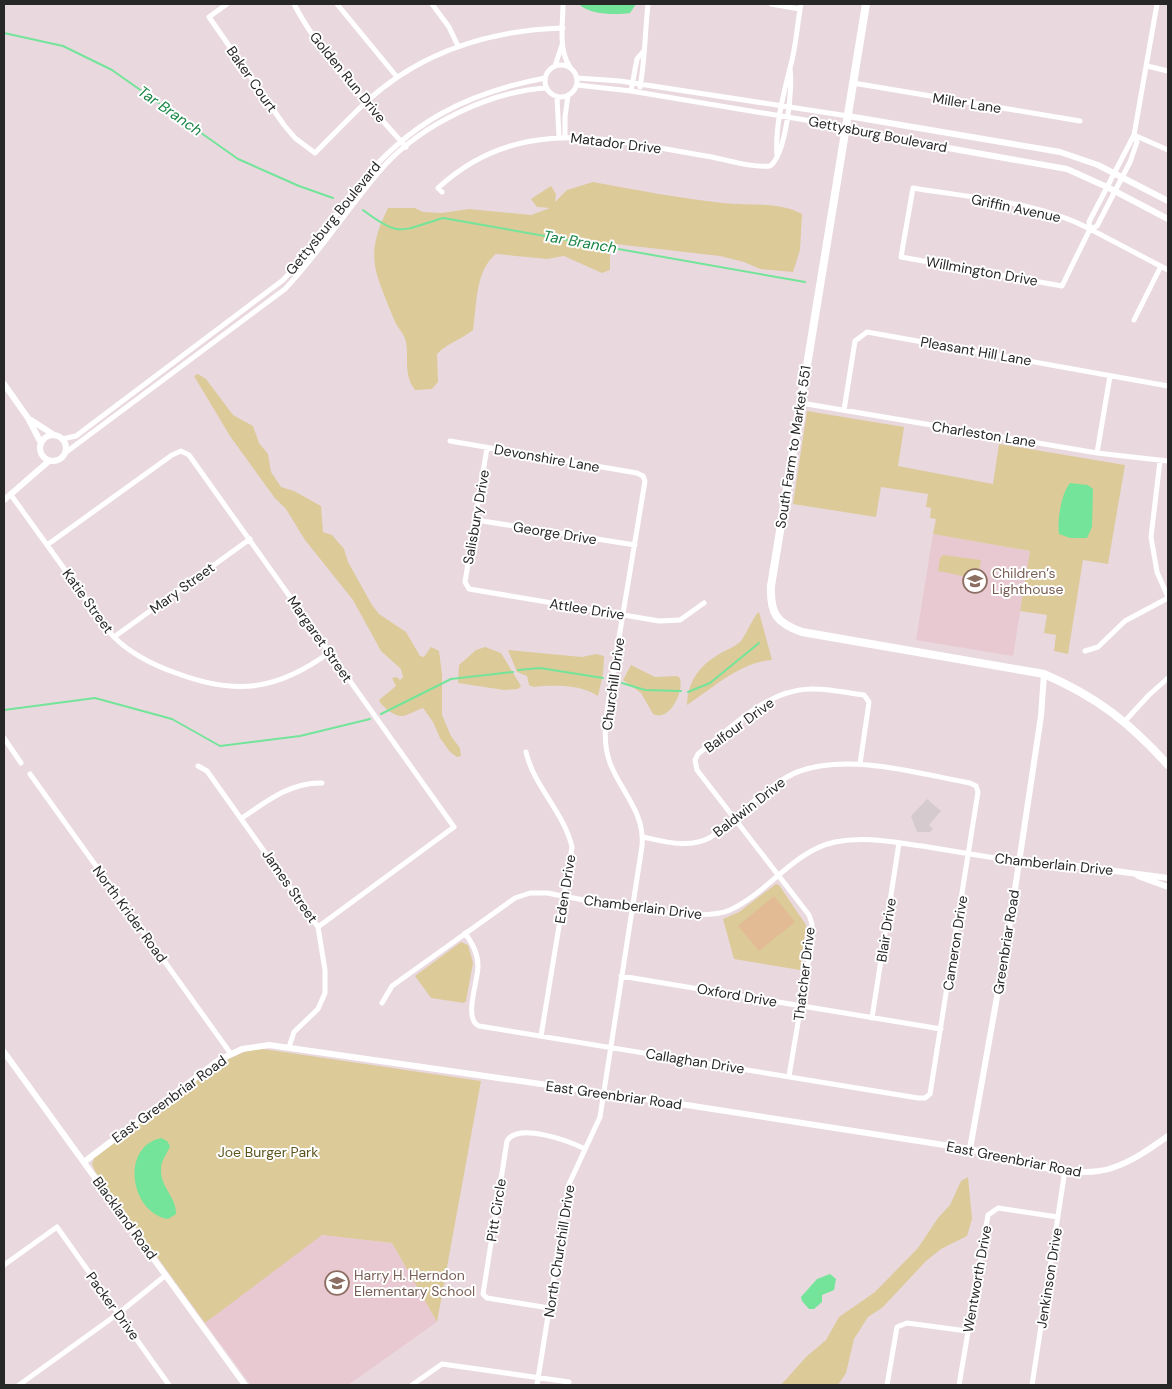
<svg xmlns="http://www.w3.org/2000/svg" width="1172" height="1389" font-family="'DM Sans',sans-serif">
  <rect width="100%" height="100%" fill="#e9d9df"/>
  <path fill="#e9c9d1" d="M 933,534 L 1030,551 L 1013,656 L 916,640 Z
    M 321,1235 L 392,1243 L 437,1322 L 348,1385 L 251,1385 L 205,1323 Z"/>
  <path fill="#dcca99" d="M 593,182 C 636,190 679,198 723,203 C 749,206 779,201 802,214 L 800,250 L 793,272 L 760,269 L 744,262 L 720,256 L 615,244 L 610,252 L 610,270 L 602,273 L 564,256 L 547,259 L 496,254 C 475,270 477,306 473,330 C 462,339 446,344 437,354 L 438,382 L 432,389 L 415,390 C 403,374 409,359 406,342 C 405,335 398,328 395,322 C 376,273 363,258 388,208 L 415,208 L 423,212 L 442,213 L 469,209 L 531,215 L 550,208 L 537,207 L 531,199 L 551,186 L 556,194 L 555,202 L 567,190 Z
    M 198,374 L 206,379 L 233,415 L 253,426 L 259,443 L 268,454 L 271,472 L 281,487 L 294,491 L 321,506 L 323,532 L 332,535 L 344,549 L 348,562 L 372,605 L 379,614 L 406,632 L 420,656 L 424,657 L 431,647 L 439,651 L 442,674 L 442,715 L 451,736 L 460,748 L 461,756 L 457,757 L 450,752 L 440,738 L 433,722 L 423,708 C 416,710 409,715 403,716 C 395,717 382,707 379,700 L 396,686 L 392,678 L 397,677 L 400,680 L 403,677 L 401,669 L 381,651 L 353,600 L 305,540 L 286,509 L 274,497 L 230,436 L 194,376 Z
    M 807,411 L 904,427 L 898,466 L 993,484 L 999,444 L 1125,465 L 1108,564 L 1083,560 L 1068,654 L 1054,651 L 1056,635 L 1044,633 L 1047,615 L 1020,611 L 1030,551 L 933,534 L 936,519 L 930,518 L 931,508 L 926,507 L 928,494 L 881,487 L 876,517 L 793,504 Z
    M 943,555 L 981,560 L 978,579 L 938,571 L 940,558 Z
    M 759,612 L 772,660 C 740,662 713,688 687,705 C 688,680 700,665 721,653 C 728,649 735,647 741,641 C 747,633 754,615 759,612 Z
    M 485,647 L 501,653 L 521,686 L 518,689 L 504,690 L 458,683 L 459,665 L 476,650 Z
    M 508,650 L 582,657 L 596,654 L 604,656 L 603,674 L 598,696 C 580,684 554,685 533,687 L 529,685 L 527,676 L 517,672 Z
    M 631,665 L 655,677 L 677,676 L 680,678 C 684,693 669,722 653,714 L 641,693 L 623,680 Z
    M 776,884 L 779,885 L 806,925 L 800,970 L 734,959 L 723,919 L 739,912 Z
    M 461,942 L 468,945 L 473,963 L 466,1001 L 464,1003 L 431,998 L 415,976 Z
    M 263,1049 L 481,1081 L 437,1322 L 392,1243 L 322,1235 L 205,1323 L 95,1171 L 92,1164 L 94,1158 L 220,1063 L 249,1050 Z
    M 968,1177 L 972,1219 L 967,1236 L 941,1249 L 926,1261 L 883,1307 L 868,1317 L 854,1339 L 846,1373 L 838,1385 L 781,1385 L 806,1357 L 826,1340 L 839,1317 L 875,1292 L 918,1248 L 938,1218 L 950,1205 L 961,1181 Z"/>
  <path fill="#e2bb95" d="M 774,896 L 795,922 L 759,951 L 738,926 Z"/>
  <path fill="#d5cbcf" d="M 927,799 L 941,811 L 929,825 L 933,829 L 930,832 L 917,832 L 911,816 Z"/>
  <path fill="#73e499" d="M 579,4 L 636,4 L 630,13 C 616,15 589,15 579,4 Z
    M 1070,483 L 1088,485 L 1093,489 L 1092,527 L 1087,538 L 1070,538 L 1059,534 C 1057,521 1061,494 1070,483 Z
    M 161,1138 L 167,1141 L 170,1146 C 167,1154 161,1160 161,1169 C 160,1187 177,1198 176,1214 L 168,1219 C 130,1213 120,1147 161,1138 Z
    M 830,1274 L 836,1279 L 834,1290 L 822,1295 L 822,1302 L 814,1309 L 809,1309 L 802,1301 L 801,1297 L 817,1279 Z"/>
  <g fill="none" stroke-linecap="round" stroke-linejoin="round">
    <path stroke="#73e499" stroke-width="2" d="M 4,33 L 63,46 L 112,70 L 238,159 L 299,186 L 333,198
      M 363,210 C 400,238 400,231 443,218 L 805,282
      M 518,670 L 540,668 L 603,678
      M 622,683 L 645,690 L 681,691
      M 688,692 L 710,683 L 759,643
      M 4,710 L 95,698 L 172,719 L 220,746 L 300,736 L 370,719
      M 381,714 L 451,679 L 513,672"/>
    <path stroke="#fff" stroke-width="5" d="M 227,4 L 209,17 L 284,125 L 295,138 L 315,153 C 332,136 349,118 367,101 C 421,52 490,30 563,28
      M 294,4 C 319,53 369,105 406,147
      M 337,4 L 397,77
      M 432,4 L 449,27 L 458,46
      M 563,4 C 563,23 558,50 570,67
      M 771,4 L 800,9
      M 1157,4 L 1134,135 L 1089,222 L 1090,229 L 1062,286 L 901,257 L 913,188 C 972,198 1037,201 1090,229 L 1168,270
      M545 81a16 16 0 1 1 32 0a16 16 0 1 1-32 0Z
      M 555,66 L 562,45
      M 1147,66 L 1168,71
      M 577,78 L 620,81 L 848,116
      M 853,83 L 1080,121
      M 577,85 L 631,91 L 829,124 L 846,130
      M 640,87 C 645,60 645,32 648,4
      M 631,91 L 637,59 L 643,52
      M 557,97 L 559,137
      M 1134,135 L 1168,150
      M 565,136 L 565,117 L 568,95
      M 777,155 C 775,126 783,96 790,68 C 796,48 797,25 801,4
      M 442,192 L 438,188 C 519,113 609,140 706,156 C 725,159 750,168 770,166 C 786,155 793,88 790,69
      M 1090,229 L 1097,226 L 1130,162 L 1137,142 L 1134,135
      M 1134,320 L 1161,266
      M 801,403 L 1097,453 L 1168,461
      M 844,410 L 855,341 L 867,332 L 1168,386
      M 62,439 L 76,436 L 283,280 C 312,250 334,217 359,185 C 409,122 467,93 545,78
      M 450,441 L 637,473 L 643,476 L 645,481 L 608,704 C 605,724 603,744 610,763 C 621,792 645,812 642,846 L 600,1117 L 569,1184 L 537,1385
      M 487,448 L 465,582 L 469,589 L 659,621 L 680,620 L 704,603
      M 65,453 L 285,289 C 322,250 350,204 385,165 C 423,124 491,91 547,88
      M 1097,453 L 1110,376
      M 1160,461 L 1151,537 L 1157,572 L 1168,597
      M 11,495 C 33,526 56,557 78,588 C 90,604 100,623 114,637 C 132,655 153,665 176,673 C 237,696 278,690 330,652
      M 476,520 L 635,545
      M 47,545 L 172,455 L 181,451 L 189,455 L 454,827 L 318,927
      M 114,637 L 250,539
      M 1085,651 L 1098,647 L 1125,621 L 1168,598
      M 1125,721 L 1149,695 L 1168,678
      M 4,738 L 21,763
      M 526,752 C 534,787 564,812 572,847 L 541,1036
      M 198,766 L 207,771 L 318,927 L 325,970 L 325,993 L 318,1009 L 294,1032 L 289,1047
      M 30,774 L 231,1054
      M 242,818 C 267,801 291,782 322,783
      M 465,933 C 472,943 478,953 478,966 C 478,982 463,1019 479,1026 L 918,1098 L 925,1098 L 930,1094 L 978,792 L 976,786 L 970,783 C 920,774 850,753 800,771 C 775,779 733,820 711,837 C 690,849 666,842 643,837
      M 621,976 L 941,1029
      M 382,1003 L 392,986 L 515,898 L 530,893 L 547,893 C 586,900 698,925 730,910 C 768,893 793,851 835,842 C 865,836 892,842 922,846 C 954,851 987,857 1019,862
      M 872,1018 L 899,843
      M 789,1076 L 811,946 L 812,924 L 809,915 L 697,770 L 695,760 L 698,754 C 730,729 766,690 810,689 C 828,688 846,693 864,695 L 869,702 L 860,764
      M 4,1265 L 57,1227 L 169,1385
      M 549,1308 L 487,1298 L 483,1294 L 507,1141 C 518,1122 569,1141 585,1149
      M 19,1385 L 119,1313 L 166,1275
      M 412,1385 L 442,1364 L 569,1382
      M 887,1385 L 897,1327 L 907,1323 L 967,1331
      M 959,1385 L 988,1215 L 998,1208 L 1058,1217
      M 1032,1385 L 1065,1170"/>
    <path stroke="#fff" stroke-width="6" d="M 848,116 L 1060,152 L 1098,165 L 1168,201
      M 846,130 L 1067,169 L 1107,187 L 1168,219
      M 4,384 L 28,418 L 41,443
      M 31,420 L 54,435
      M40 448a13 13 0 1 1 26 0a13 13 0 1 1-26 0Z
      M 4,500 L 49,461
      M 1019,862 L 1070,865 L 1168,878
      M 1138,876 L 1168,887
      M 4,1052 L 245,1385
      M 970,1149 L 1009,929 L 1041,716 L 1044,674
      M 84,1162 L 219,1060 L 242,1049 L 269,1045 L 680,1104 L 970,1149 C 1007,1159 1075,1181 1112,1168 C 1133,1161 1151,1148 1168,1136"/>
    <path stroke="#fff" stroke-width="8" d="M 866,4 L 771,586 C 770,613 776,623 802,632 L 1044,674 C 1097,697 1129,722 1168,765"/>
  </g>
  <defs>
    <g id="school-ring" transform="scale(1.25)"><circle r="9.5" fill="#fff" stroke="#8d6e63" stroke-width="1.5"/><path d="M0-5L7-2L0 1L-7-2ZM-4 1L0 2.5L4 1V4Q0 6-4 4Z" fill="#8d6e63"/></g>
  </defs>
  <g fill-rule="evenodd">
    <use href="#school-ring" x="975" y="581"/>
    <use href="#school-ring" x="337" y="1283"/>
  </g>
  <g text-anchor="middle" stroke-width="4" stroke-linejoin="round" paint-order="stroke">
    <g font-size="14" fill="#272727" stroke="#fff">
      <text transform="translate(348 77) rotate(51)" y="5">Golden Run Drive</text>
      <text transform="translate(252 79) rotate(55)" y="5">Baker Court</text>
      <text transform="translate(967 103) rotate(9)" y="5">Miller Lane</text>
      <text transform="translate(878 134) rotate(11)" y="5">Gettysburg Boulevard</text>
      <text transform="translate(616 143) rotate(7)" y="5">Matador Drive</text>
      <text transform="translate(1016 208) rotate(12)" y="5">Griffin Avenue</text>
      <text transform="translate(333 218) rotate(-51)" y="5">Gettysburg Boulevard</text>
      <text transform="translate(982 271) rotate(10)" y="5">Willmington Drive</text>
      <text transform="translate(976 351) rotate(10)" y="5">Pleasant Hill Lane</text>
      <text transform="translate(984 434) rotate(9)" y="5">Charleston Lane</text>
      <text transform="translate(793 447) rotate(-81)" y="5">South Farm to Market 551</text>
      <text transform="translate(547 458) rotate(10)" y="5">Devonshire Lane</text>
      <text transform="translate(476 517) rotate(-80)" y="5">Salisbury Drive</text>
      <text transform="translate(555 533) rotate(9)" y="5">George Drive</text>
      <text transform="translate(182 588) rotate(-36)" y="5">Mary Street</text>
      <text transform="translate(88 601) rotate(54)" y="5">Katie Street</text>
      <text transform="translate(587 609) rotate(9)" y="5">Attlee Drive</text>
      <text transform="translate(320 639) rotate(55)" y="5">Margaret Street</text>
      <text transform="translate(613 684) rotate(-82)" y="5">Churchill Drive</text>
      <text transform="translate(739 725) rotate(-36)" y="5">Balfour Drive</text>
      <text transform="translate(749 807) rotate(-38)" y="5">Baldwin Drive</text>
      <text transform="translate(1054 864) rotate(6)" y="5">Chamberlain Drive</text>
      <text transform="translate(290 886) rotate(55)" y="5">James Street</text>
      <text transform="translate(565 889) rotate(-81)" y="5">Eden Drive</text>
      <text transform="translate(643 907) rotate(7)" y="5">Chamberlain Drive</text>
      <text transform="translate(130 914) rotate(54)" y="5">North Krider Road</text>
      <text transform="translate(886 930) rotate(-81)" y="5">Blair Drive</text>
      <text transform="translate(1006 942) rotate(-81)" y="5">Greenbriar Road</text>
      <text transform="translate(955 943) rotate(-81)" y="5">Cameron Drive</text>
      <text transform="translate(804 974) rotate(-83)" y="5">Thatcher Drive</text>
      <text transform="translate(737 995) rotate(10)" y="5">Oxford Drive</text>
      <text transform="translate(695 1061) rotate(9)" y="5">Callaghan Drive</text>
      <text transform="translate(614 1095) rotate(8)" y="5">East Greenbriar Road</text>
      <text transform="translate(169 1099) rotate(-36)" y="5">East Greenbriar Road</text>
      <text transform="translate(1014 1159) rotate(11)" y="5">East Greenbriar Road</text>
      <text transform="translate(496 1210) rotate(-81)" y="5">Pitt Circle</text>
      <text transform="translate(125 1218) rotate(54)" y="5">Blackland Road</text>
      <text transform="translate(559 1251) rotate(-81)" y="5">North Churchill Drive</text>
      <text transform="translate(1049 1278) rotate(-81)" y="5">Jenkinson Drive</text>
      <text transform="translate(977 1279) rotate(-80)" y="5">Wentworth Drive</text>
      <text transform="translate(113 1306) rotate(54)" y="5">Packer Drive</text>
    </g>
    <g font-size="14" fill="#785e54" stroke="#fff" text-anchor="start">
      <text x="992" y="578">Children’s<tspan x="992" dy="16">Lighthouse</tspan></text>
      <text x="354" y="1280">Harry H. Herndon<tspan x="354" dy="16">Elementary School</tspan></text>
    </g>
    <g font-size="14" fill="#5c541e" stroke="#fff">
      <text x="268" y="1157">Joe Burger Park</text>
    </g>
    <g font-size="15" font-style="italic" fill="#178544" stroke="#fff">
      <text transform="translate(170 111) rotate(35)" y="5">Tar Branch</text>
      <text transform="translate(580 242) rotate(10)" y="5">Tar Branch</text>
    </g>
  </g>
  <rect width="1172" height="1389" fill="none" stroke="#272727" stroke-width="10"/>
</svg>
